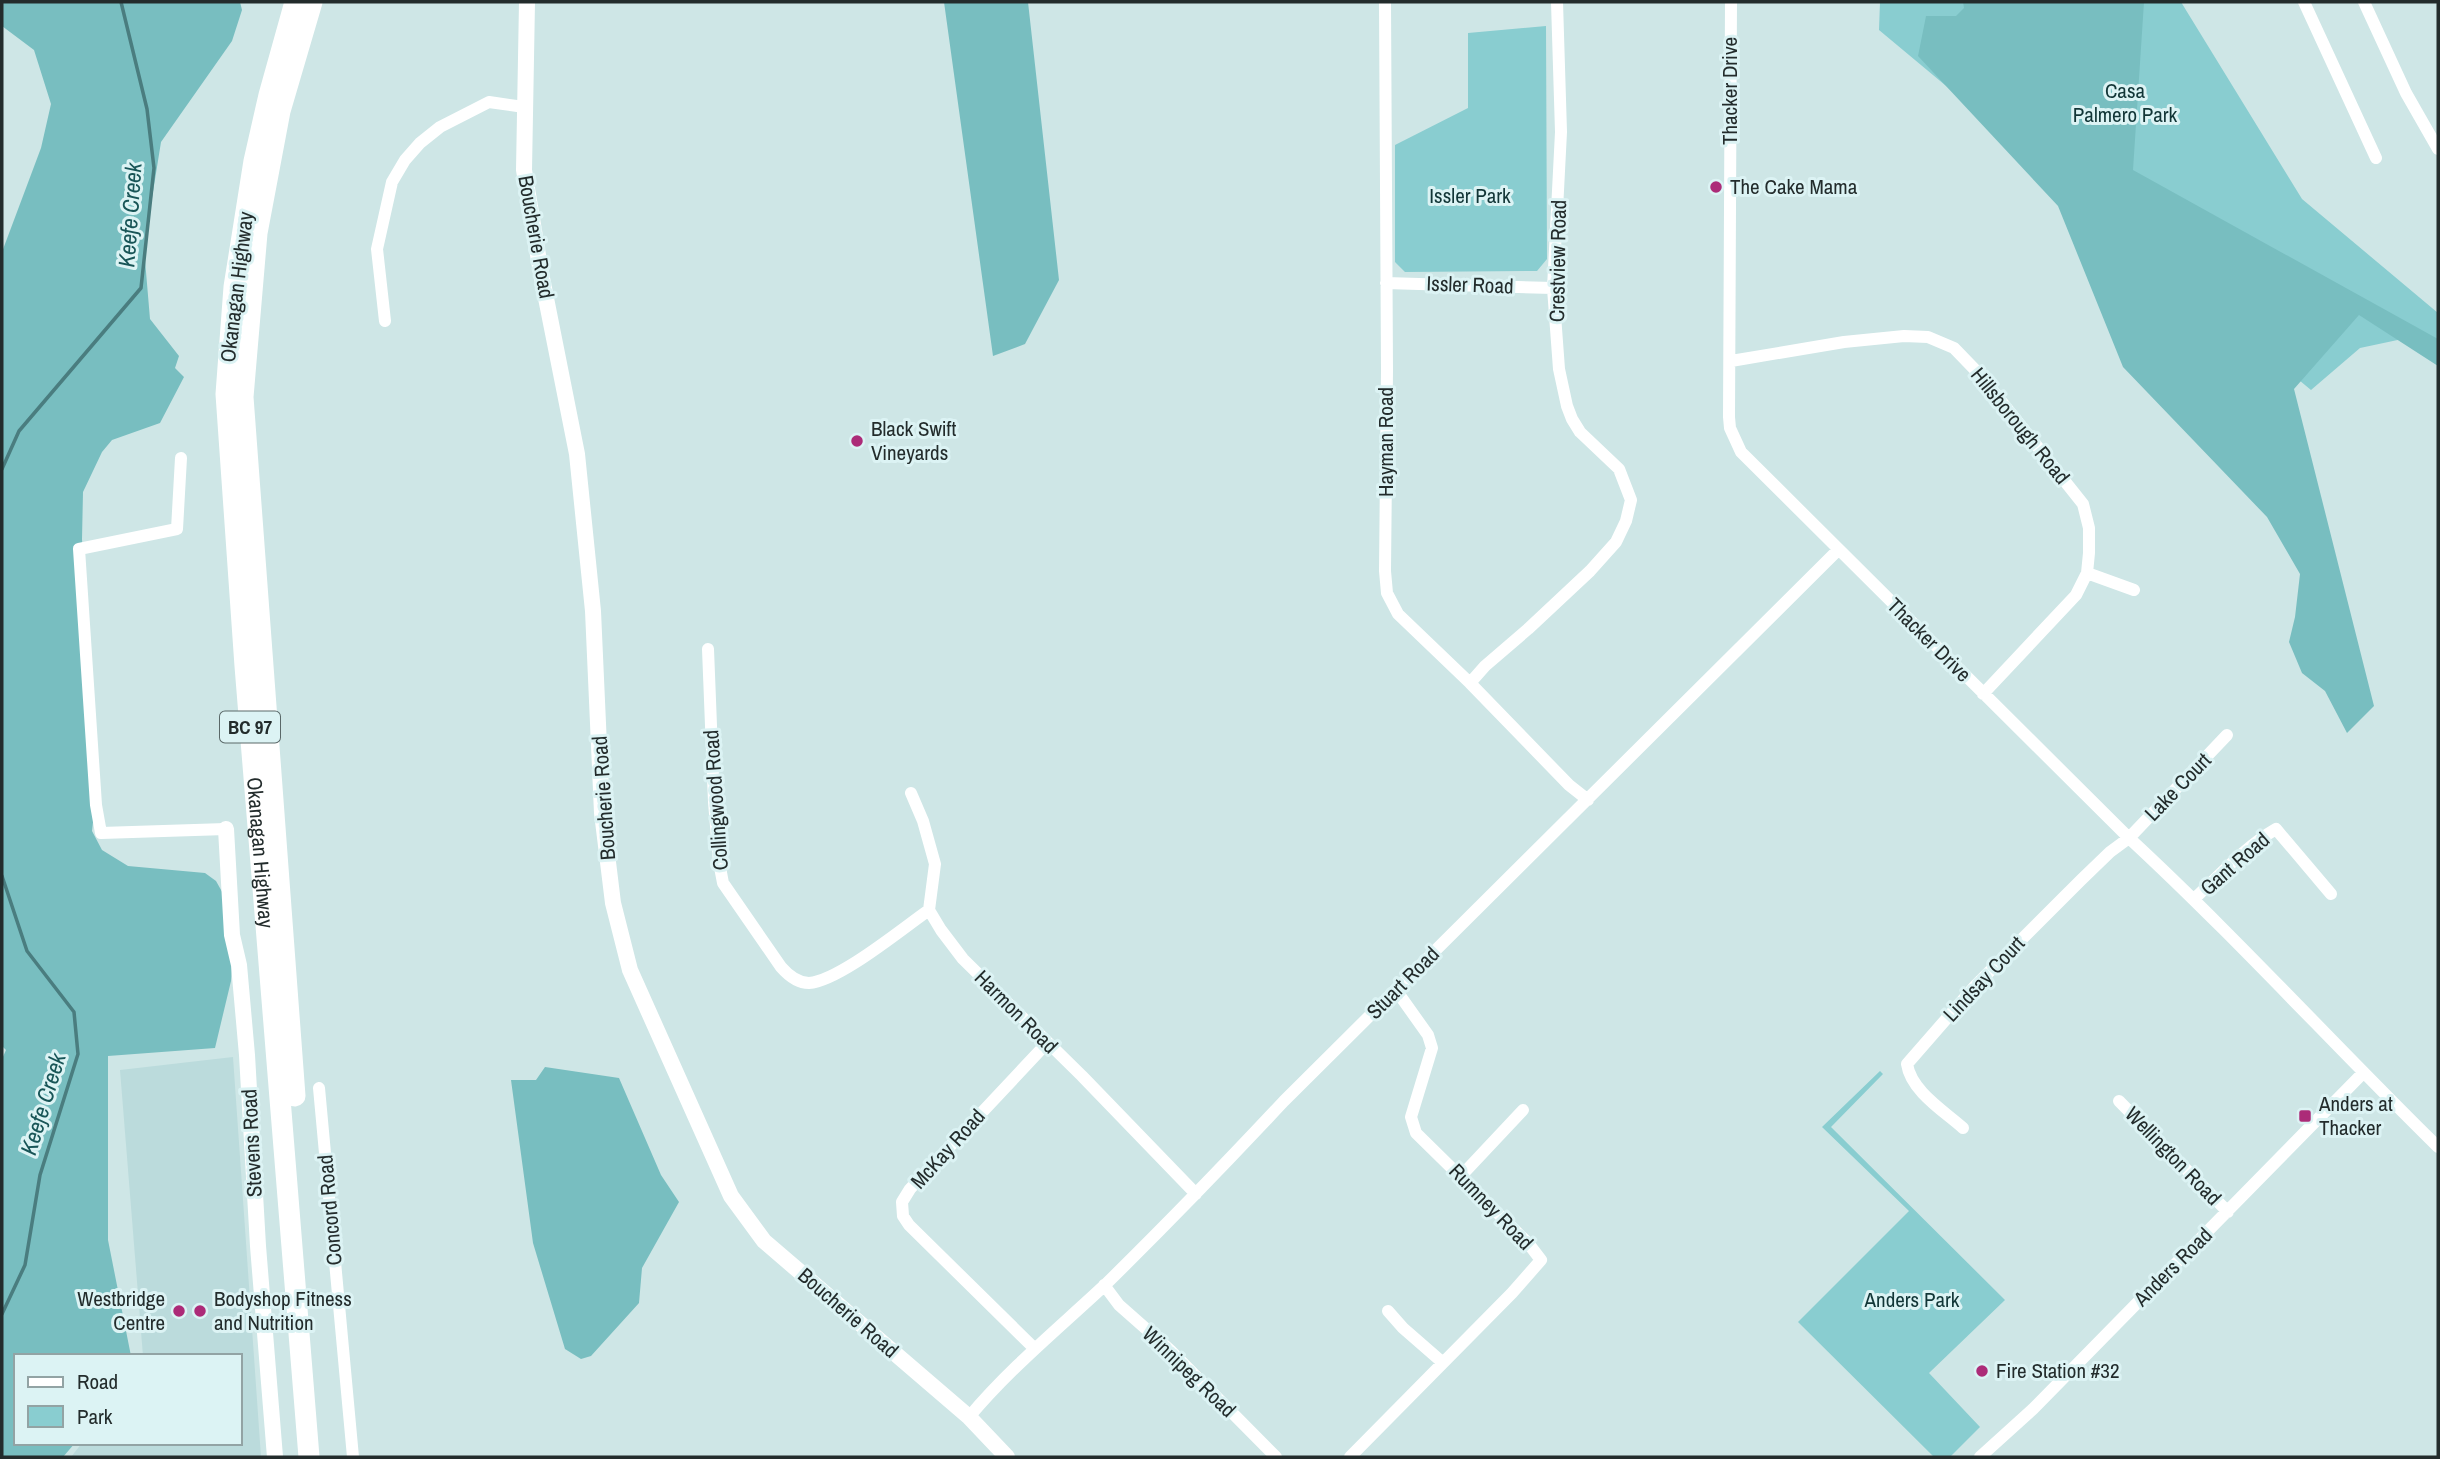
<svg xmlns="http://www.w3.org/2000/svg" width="2440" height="1459" font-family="'Archivo Narrow',sans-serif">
  <rect width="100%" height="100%" fill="#cee6e6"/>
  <path fill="#bbdbdc" d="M 233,1057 L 261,1457 L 71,1457 L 82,1443 L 240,1443 L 240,1356 L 143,1356 L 120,1070 Z"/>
  <path fill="#89cdd0" d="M 1880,2 L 2181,2 L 2302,199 L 2438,313 L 2438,365 L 2407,338 L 2360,348 L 2311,390 L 1879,30 Z
    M 1546,26 L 1547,259 L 1537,271 L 1405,272 L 1395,262 L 1395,145 L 1468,108 L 1468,33 Z
    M 1880,1071 L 1883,1074 L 1831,1127 L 2005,1300 L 1929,1373 L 1980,1427 L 1950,1457 L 1934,1457 L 1798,1322 L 1909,1211 L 1822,1127 Z"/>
  <path fill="#78bec0" d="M 2,2 L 240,2 L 242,10 L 232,41 L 161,142 L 144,248 L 150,319 L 179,356 L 175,368 L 184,377 L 160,423 L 112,440 L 102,452 L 83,492 L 82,539 L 96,795 L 92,831 L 102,850 L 128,866 L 205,873 L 216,881 L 235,915 L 231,981 L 215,1048 L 108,1056 L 108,1240 L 131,1356 L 16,1356 L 16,1443 L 75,1443 L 63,1457 L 2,1457 L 2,1059 L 6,1050 L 2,1046 L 2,252 L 41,148 L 51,104 L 34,50 L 2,26 Z
    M 944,2 L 1028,2 L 1059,280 L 1025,344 L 993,356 Z
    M 1963,2 L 2144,2 L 2133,170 L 2438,339 L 2438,366 L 2359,315 L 2294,389 L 2374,706 L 2347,733 L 2325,691 L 2302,673 L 2289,642 L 2295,617 L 2300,574 L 2267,517 L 2123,367 L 2058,206 L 1918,56 L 1926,16 L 1956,16 L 1964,8 Z
    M 545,1067 L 619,1078 L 661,1175 L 679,1202 L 642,1268 L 639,1303 L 591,1356 L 581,1359 L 565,1349 L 533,1243 L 511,1080 L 536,1080 Z"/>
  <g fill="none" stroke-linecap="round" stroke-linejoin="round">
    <path stroke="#4a7d7f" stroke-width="3.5" d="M 2,469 L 19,431 L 141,288 L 154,168 L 147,109 L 121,2
      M 2,876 L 27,951 L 74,1012 L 78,1054 L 40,1175 L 25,1265 L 2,1314"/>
    <path stroke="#fff" stroke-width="12" d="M 1385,2 L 1387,370 L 1385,571 L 1387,593 L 1398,614 L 1470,683 L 1569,785 L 1588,800
      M 1731,2 L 1729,417 L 1730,428 L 1741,452 L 2129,838 C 2236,937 2334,1045 2438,1147
      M 2304,2 L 2376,158
      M 2364,2 L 2406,93 L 2438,149
      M 1386,283 L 1553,288
      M 385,321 L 377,249 L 392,182 L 405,160 L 420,143 L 440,127 L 489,102 L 524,107
      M 1731,361 L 1844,342 L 1904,336 L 1928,337 L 1954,348 L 1982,377 L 2083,504 L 2089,528 L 2089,553 L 2087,573 L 2076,595 L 1983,694
      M 181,458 L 177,529 L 79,549 L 96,805 L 101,833 L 226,829
      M 2087,573 L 2134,590
      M 708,649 L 714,802 L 719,862 L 723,883 L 781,967 C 788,975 797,983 809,983 C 839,981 903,928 929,910
      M 1470,683 L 1485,666 L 1528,629 L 1590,571 L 1616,542 L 1626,521 L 1631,500 L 1619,469 L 1580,432 L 1572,419 L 1567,406 L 1559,369 L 1553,288 L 1561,132 L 1557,2
      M 911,793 L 923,821 L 935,864 L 929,910 L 941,930 L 963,959 L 1082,1076 L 1196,1194
      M 2195,898 C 2221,874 2245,847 2276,829 L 2331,894
      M 319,1088 L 353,1457
      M 2119,1101 L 2228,1212
      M 1963,1128 C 1944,1111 1911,1091 1907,1064 L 1975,986 L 2081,880 L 2110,852 L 2129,838 L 2227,735
      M 1461,1176 L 1523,1110
      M 1104,1285 L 1119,1305 L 1170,1350 L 1276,1457
      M 1388,1311 L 1403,1328 L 1442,1362
      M 1035,1349 L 909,1225 L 903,1216 L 902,1202 L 910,1189 L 1047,1043
      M 969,1417 C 1010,1368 1059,1328 1106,1284 C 1167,1224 1226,1163 1284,1101 L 1838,550
      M 1350,1457 L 1512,1293 L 1541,1260 L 1528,1243 L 1416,1133 L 1411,1117 L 1432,1048 L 1428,1035 L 1396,990
      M 1980,1457 L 2033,1409 L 2363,1073"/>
    <path stroke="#fff" stroke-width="16" d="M 527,2 L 524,170 L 541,273 L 577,454 L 593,611 L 602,813 L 613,903 L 630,970 L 731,1196 L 764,1241 L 969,1417 L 1007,1457
      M 226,829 L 232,935 L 239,965 L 247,1055 L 258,1246 L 275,1457"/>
    <g stroke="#fff" stroke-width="21">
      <path id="s1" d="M 295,2 L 269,95 L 254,161 L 234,287 L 226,394 L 245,666 L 309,1457"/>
      <path d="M 295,1096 L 243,397 L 257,233 L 280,111 L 312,2"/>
    </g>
  </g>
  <g fill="#ac2b78" stroke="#dcf3f4" stroke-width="2.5">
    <circle cx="1716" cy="187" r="7"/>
    <circle cx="857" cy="441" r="7"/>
    <rect x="2298" y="1109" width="14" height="14" rx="3.5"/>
    <circle cx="179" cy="1311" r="7"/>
    <circle cx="200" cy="1311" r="7"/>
    <circle cx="1982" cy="1371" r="7"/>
  </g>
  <g text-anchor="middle" stroke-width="6" stroke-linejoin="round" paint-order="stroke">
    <rect fill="#dcf3f4" stroke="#5a6868" stroke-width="2" x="220" y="711.5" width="60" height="31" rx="5"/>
    <g font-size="19" font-weight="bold" fill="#232c2c">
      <text x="250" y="734">BC 97</text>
    </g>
    <g font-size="21" fill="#232c2c" stroke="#dcf3f4">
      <text transform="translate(1730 91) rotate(-90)" y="7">Thacker Drive</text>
      <text transform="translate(536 237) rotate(80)" y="7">Boucherie Road</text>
      <text transform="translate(1558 261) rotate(-89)" y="7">Crestview Road</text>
      <text transform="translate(1470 285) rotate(2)" y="7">Issler Road</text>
      <text transform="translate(237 287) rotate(-83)" y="7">Okanagan Highway</text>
      <text transform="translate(2020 426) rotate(51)" y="7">Hillsborough Road</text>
      <text transform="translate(1386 442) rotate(-90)" y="7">Hayman Road</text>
      <text transform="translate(1929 640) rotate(45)" y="7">Thacker Drive</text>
      <text transform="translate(2178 787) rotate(-46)" y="7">Lake Court</text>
      <text transform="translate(604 798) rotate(-94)" y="7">Boucherie Road</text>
      <text transform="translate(716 800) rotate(-94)" y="7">Collingwood Road</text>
      <text dy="7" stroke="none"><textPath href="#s1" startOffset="859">Okanagan Highway</textPath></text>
      <text transform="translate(2235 864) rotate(-41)" y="7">Gant Road</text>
      <text transform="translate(1984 979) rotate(-47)" y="7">Lindsay Court</text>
      <text transform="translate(1403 983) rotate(-45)" y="7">Stuart Road</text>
      <text transform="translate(1016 1012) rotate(45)" y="7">Harmon Road</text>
      <text transform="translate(252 1143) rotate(-93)" y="7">Stevens Road</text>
      <text transform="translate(948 1149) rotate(-48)" y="7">McKay Road</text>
      <text transform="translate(2173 1156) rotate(46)" y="7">Wellington Road</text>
      <text transform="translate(1491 1207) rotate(46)" y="7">Rumney Road</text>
      <text transform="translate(330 1210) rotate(-95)" y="7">Concord Road</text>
      <text transform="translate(2173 1267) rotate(-45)" y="7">Anders Road</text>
      <text transform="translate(848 1313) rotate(41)" y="7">Boucherie Road</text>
      <text transform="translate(1189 1372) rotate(44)" y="7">Winnipeg Road</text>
    </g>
    <g font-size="21" fill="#123637" stroke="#dcf3f4">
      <text x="2125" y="98">Casa<tspan x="2125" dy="24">Palmero Park</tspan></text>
      <text x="1470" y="203">Issler Park</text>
      <text x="1912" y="1307">Anders Park</text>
    </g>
    <g font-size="21" fill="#232c2c" stroke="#dcf3f4" text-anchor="start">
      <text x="1730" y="194">The Cake Mama</text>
      <text x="871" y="436">Black Swift<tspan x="871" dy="24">Vineyards</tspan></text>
      <text x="2319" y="1111">Anders at<tspan x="2319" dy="24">Thacker</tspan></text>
      <text x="165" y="1306" text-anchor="end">Westbridge<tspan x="165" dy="24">Centre</tspan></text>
      <text x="214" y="1306">Bodyshop Fitness<tspan x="214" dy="24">and Nutrition</tspan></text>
      <text x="1996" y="1378">Fire Station #32</text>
    </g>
    <g font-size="23" font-style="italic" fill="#185557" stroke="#dcf3f4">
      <text transform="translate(130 215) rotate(-86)" y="8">Keefe Creek</text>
      <text transform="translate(43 1104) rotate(-73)" y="8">Keefe Creek</text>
    </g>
  </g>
  <rect width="2440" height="1459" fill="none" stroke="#232c2c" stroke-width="7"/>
  <rect x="14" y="1354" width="228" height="91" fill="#dcf3f4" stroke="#92a3a4" stroke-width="2"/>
  <rect x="28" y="1377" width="35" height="10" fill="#ffffff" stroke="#92a3a4" stroke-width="2"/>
  <text x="77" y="1389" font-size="21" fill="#232c2c">Road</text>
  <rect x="28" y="1406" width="35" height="21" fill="#89cdd0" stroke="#92a3a4" stroke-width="2"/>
  <text x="77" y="1424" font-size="21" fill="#232c2c">Park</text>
</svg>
